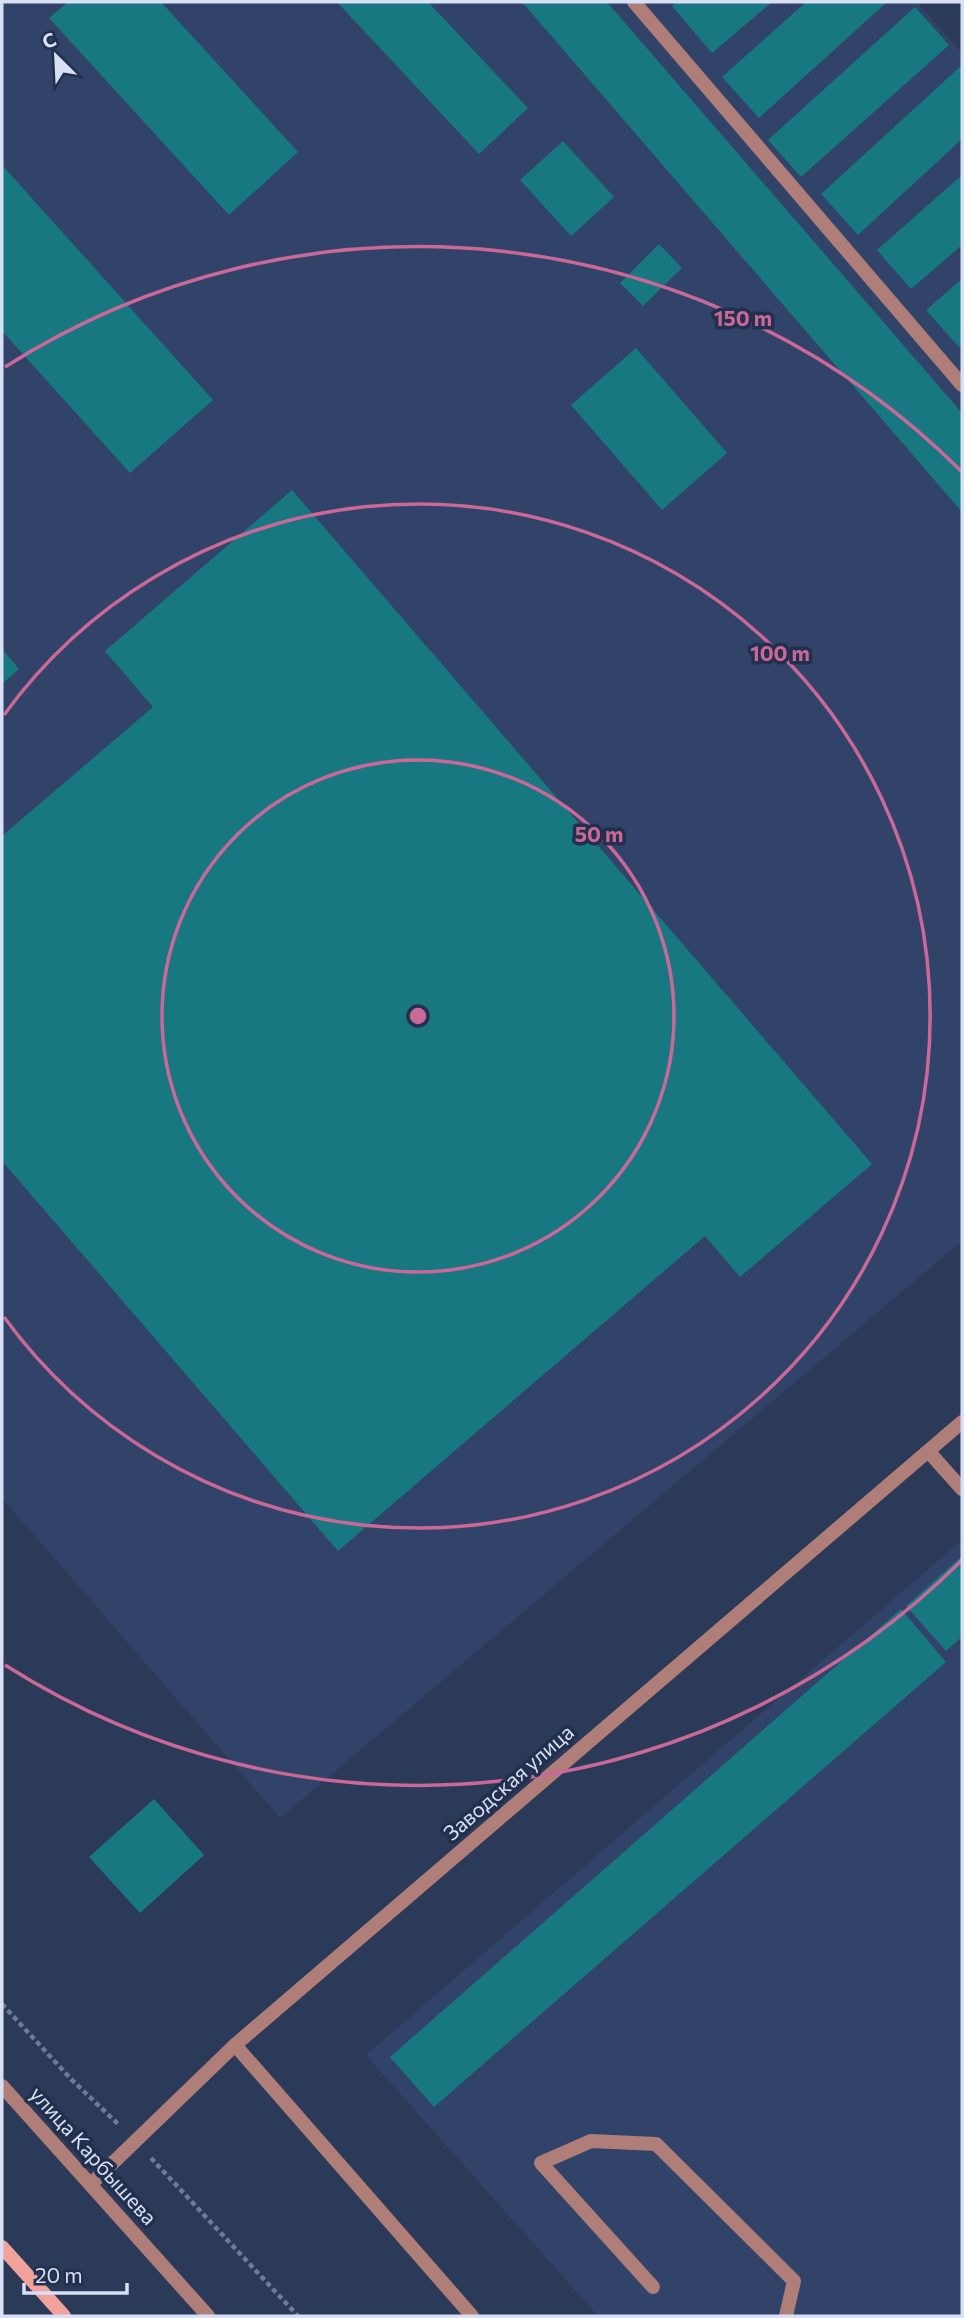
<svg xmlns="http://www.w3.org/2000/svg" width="964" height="2318" font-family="Commissioner,sans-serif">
  <rect width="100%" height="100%" fill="#2c3a59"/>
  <path fill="#314368" d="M 2,2 L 917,2 L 962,53 L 962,1241 L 280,1818 L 2,1498 Z
    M 962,1540 L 962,2316 L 598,2316 L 366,2055 Z"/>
  <path fill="#177881" d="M 68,2 L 161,2 L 298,152 L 229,215 L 49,18 Z
    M 337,2 L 428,2 L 528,108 L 479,154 Z
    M 522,2 L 607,2 L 962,413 L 962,512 Z
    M 676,2 L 772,2 L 712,53 L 672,6 Z
    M 806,2 L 887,2 L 759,118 L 722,77 Z
    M 915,7 L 949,45 L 801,177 L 768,140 Z
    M 962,65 L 962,139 L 858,235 L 821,194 Z
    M 563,141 L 614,197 L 571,236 L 520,180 Z
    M 2,165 L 213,400 L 130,473 L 2,331 Z
    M 962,175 L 962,245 L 911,289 L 877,250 Z
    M 659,244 L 682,268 L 643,306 L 620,283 Z
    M 962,279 L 962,345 L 959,347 L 926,310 Z
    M 636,348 L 727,453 L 662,510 L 571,405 Z
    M 292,490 L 872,1164 L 740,1277 L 705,1236 L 338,1551 L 2,1161 L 2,836 L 153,707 L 105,651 Z
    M 2,649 L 19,669 L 2,684 Z
    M 962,1556 L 962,1637 L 946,1651 L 906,1606 Z
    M 901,1609 L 946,1662 L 434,2107 L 390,2057 Z
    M 154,1799 L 204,1855 L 140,1913 L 89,1857 Z"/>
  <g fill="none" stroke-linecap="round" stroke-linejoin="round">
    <path stroke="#6f7b96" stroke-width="4.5" stroke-dasharray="5 3.5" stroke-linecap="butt" d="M 2,2004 L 71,2079 L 118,2124
      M 151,2158 L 298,2316"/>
    <path stroke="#af7e79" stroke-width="14" d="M 634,2 L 962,385
      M 929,1452 L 962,1489
      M 235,2045 L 472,2316
      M 653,2287 L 541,2163 L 591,2141 L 656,2144 L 794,2281 L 786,2316"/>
    <path stroke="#af7e79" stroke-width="14" d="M 2,2086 L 208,2316
      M 91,2184 L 235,2045 L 962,1422"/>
    <path stroke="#f1a29b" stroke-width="14" d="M 2,2247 L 64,2316"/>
  </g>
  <g fill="none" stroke="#ca6898" stroke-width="3.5">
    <circle cx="418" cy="1016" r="256"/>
    <path d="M4 715A512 512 0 1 1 4 1317"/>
    <path d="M962 1560A769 769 0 0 1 5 1665M5 367A769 769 0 0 1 962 472"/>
  </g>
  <g text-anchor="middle" stroke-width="7" stroke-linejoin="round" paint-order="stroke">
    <g font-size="21" fill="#d7e0f4" stroke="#22304e">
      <text transform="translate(509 1783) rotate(-41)" y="7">Заводская улица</text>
      <text transform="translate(93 2156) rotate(48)" y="7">улица Карбышева</text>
    </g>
  </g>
  <circle cx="418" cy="1016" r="10" fill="#ca6898" stroke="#22304e" stroke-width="3.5"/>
  <g font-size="21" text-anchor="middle" font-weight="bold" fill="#ca6898" stroke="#22304e" stroke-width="7" stroke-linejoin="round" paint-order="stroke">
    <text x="743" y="326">150 m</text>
    <text x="780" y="661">100 m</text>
    <text x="599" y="842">50 m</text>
  </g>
  <rect width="964" height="2318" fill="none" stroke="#d7e0f4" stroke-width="7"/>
  <g transform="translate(56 56) rotate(336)" stroke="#22304e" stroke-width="5" paint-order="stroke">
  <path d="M0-5L12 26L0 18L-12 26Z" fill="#d7e0f4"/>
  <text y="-10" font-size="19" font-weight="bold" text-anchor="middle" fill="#d7e0f4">С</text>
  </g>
  <path d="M24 2283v10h103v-10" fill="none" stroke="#d7e0f4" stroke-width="3.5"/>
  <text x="35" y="2283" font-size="21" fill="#d7e0f4" stroke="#22304e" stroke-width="5" paint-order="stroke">20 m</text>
</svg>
